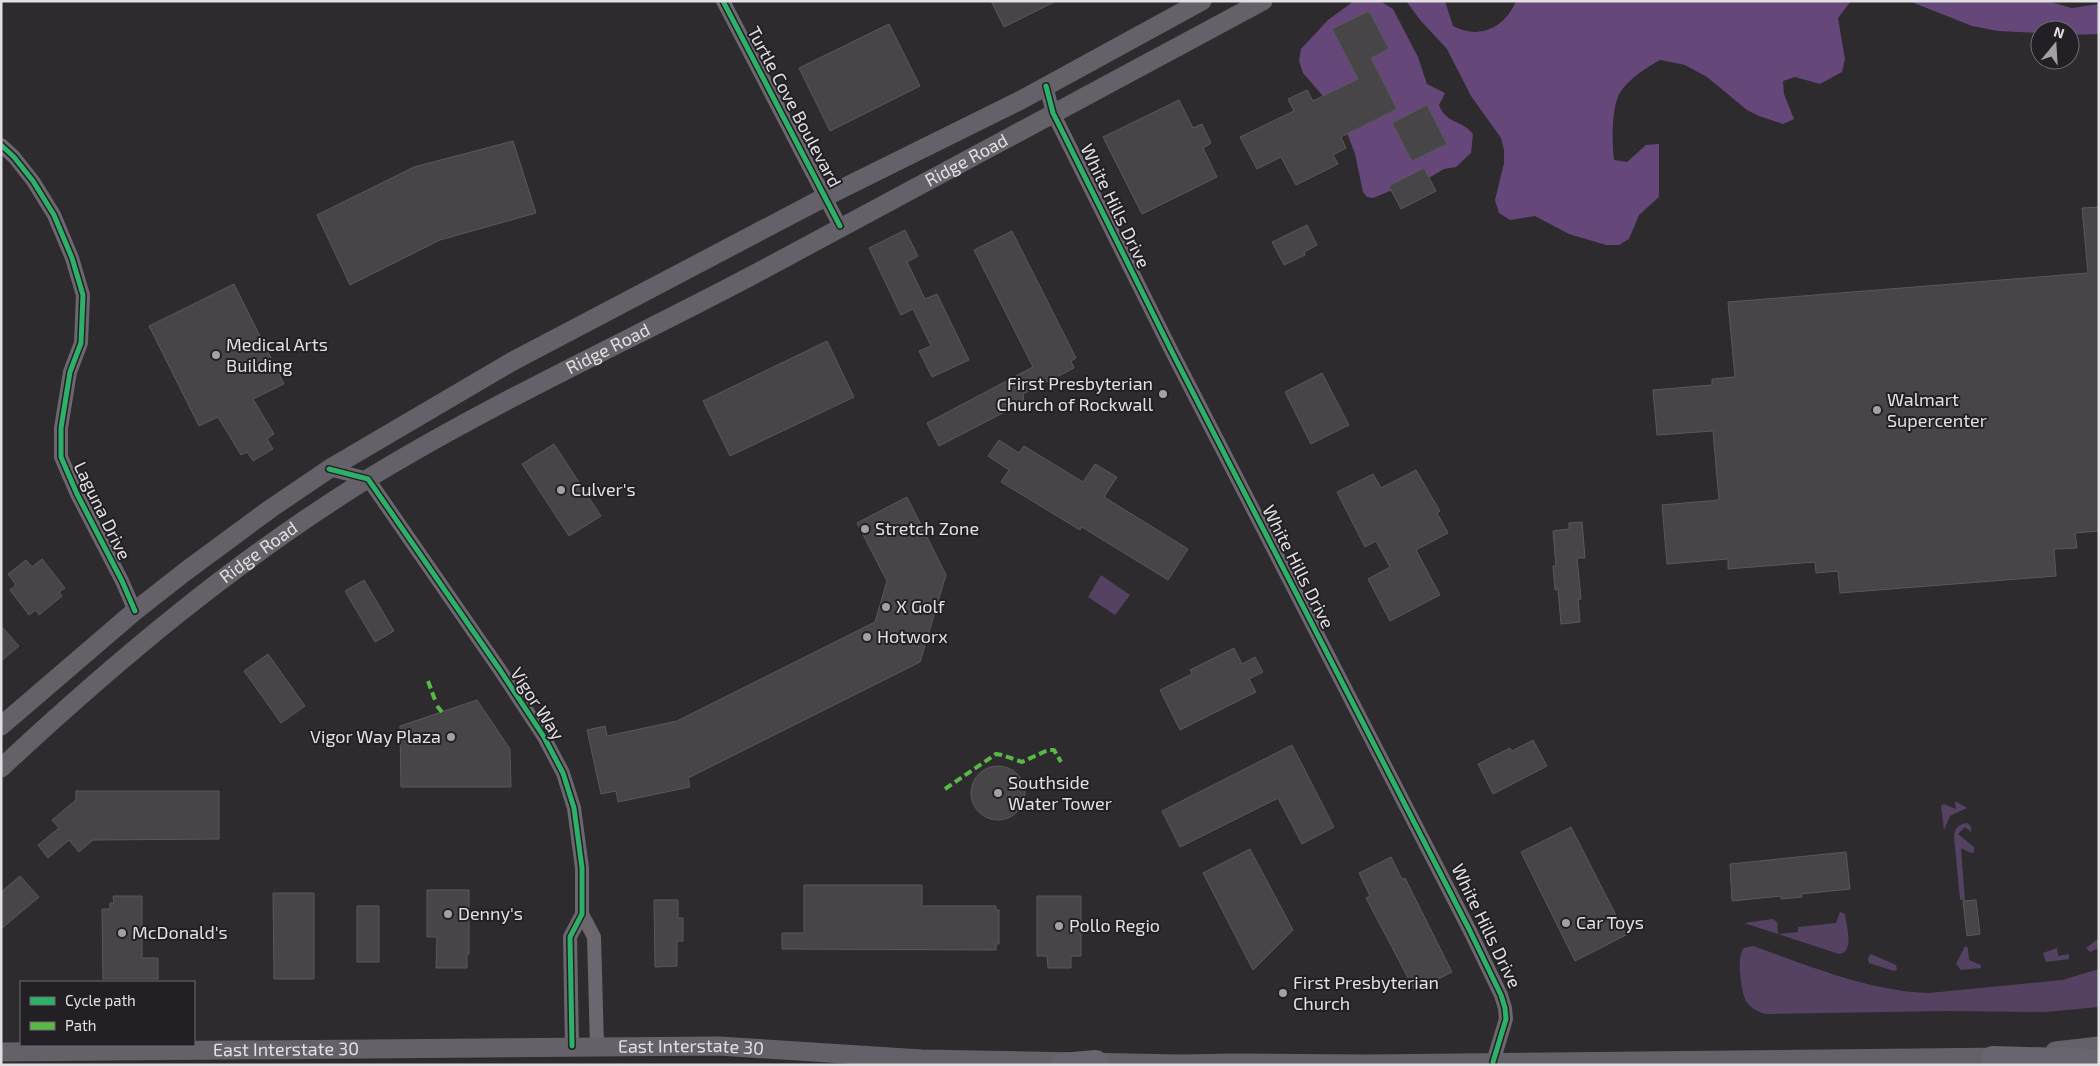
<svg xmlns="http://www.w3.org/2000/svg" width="2100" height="1066" font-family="'Exo 2',sans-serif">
  <rect width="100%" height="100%" fill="#2d2b2e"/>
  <path fill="#554262" d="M 1101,575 L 1130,595 L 1115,615 L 1088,597 Z
    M 1955,801 L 1967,808 L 1950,816 L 1944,830 L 1941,806 L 1944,804 L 1956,809 Z
    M 1968,823 L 1971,827 L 1971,832 L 1965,827 L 1958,834 L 1974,847 L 1974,852 L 1971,853 L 1961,848 L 1965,900 L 1960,900 L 1954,836 C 1955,827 1959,824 1968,823 Z
    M 1840,912 L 1845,914 C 1846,924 1855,953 1839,954 L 1744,923 L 1773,919 L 1777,922 L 1778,934 L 1798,932 L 1798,927 L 1836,923 Z
    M 2099,938 L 2099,948 L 2090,952 L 2086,948 Z
    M 1753,946 C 1810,966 1868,991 1929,993 L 2062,980 L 2099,969 L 2099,1007 L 2045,1012 L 1946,1011 L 1766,1014 C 1757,1012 1751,1008 1746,1001 C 1741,992 1736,955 1744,948 Z
    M 1965,946 L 1968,948 L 1969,960 L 1981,965 L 1981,968 L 1961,970 L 1956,964 Z
    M 2057,948 L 2058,956 L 2069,954 L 2069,959 L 2046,962 L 2043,953 Z
    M 1871,954 L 1896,965 L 1897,970 L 1894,971 L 1869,963 L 1868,958 Z"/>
  <path fill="#65477a" d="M 1354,1 L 1380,1 L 1393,9 L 1418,57 L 1427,84 L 1445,93 L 1439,105 C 1447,125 1463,120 1473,134 L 1471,153 L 1456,167 L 1444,169 L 1410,189 L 1390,191 L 1373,198 L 1367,197 L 1363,192 L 1355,154 L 1341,117 L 1303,73 L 1299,61 L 1301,49 L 1328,20 Z
    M 1406,1 L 1445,1 L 1453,26 C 1479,40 1505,28 1516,1 L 1851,1 L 1838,18 L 1845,59 L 1842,72 L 1820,84 L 1795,77 L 1783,81 L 1784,94 L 1794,119 L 1783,124 L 1759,116 L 1747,110 L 1707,77 L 1685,65 L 1660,60 C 1646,68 1631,77 1621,91 C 1611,105 1612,143 1614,160 L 1627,162 L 1646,145 L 1659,144 L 1659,197 L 1639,215 L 1629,239 L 1619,245 L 1606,245 L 1569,234 L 1535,216 L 1510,220 L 1499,213 L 1495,200 L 1504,163 L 1504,150 L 1501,138 L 1471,96 L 1447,49 L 1421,21 Z
    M 1909,1 L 2047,1 L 2072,8 L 2099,4 L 2099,34 L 2070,35 L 2070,30 L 2040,30 L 2040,33 L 1998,31 L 1972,26 Z"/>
  <path fill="#474547" stroke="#5a585a" d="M 991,1 L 1056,1 L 1004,27 Z
    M 1369,11 L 1389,49 L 1371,58 L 1397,109 L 1341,137 L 1346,148 L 1333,155 L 1338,164 L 1296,185 L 1281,157 L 1257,169 L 1240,137 L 1294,111 L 1288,99 L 1307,90 L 1313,101 L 1358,79 L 1332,29 Z
    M 889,24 L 920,86 L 830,131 L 799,68 Z
    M 1179,100 L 1193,128 L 1202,124 L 1211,143 L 1203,148 L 1217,177 L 1142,214 L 1103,137 Z
    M 1427,105 L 1447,144 L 1412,161 L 1392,123 Z
    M 513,141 L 536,213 L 440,240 L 350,285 L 317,215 L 414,167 Z
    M 1424,168 L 1436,191 L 1401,209 L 1389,186 Z
    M 2099,207 L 2099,531 L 2075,533 L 2077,548 L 2054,549 L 2056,576 L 1840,593 L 1838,571 L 1816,573 L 1815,562 L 1728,569 L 1728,559 L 1667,564 L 1662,505 L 1719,500 L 1713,431 L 1657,435 L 1653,390 L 1712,385 L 1712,379 L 1735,377 L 1728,302 L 2088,273 L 2082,208 Z
    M 1307,225 L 1317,245 L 1304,252 L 1305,255 L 1284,265 L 1272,242 Z
    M 905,230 L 918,256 L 907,262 L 925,299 L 937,294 L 969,360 L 932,377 L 919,351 L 931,346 L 913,309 L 901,315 L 869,248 Z
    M 1012,231 L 1076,358 L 1071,361 L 1074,368 L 1023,394 L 1024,402 L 939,446 L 927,423 L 1033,367 L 974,250 Z
    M 234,284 L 284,384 L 253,399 L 274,434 L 267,439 L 273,449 L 253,461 L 247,452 L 241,455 L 218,417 L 199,426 L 149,326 Z
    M 827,341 L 854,397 L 730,456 L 703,401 Z
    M 1322,373 L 1349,425 L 1311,444 L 1285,392 Z
    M 999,440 L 1019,453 L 1024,446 L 1083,482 L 1095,464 L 1117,477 L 1104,497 L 1188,549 L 1168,580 L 1082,527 L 1080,530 L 1001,482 L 1009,470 L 988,456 Z
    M 554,444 L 601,516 L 569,536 L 522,464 Z
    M 1416,470 L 1440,511 L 1437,513 L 1448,533 L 1416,550 L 1440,595 L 1390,621 L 1368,579 L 1390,567 L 1376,541 L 1365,547 L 1337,492 L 1373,474 L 1381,488 Z
    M 907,497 L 946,575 L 920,662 L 688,778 L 690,787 L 618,802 L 616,791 L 601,794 L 587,730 L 605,726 L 607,736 L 677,721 L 875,622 L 887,581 L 857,523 Z
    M 1582,522 L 1585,558 L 1577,558 L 1581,599 L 1578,599 L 1580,622 L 1561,624 L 1558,589 L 1555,590 L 1553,566 L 1556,566 L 1553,531 L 1569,529 L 1569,523 Z
    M 42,559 L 65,588 L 59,592 L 62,596 L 39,615 L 36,610 L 29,615 L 10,590 L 16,585 L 8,574 L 26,560 L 32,567 Z
    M 364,580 L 394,631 L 375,642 L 345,591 Z
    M 1,626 L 19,646 L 1,661 Z
    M 1234,648 L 1242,664 L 1255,657 L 1263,672 L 1249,679 L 1256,692 L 1180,730 L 1160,690 L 1192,674 L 1190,670 Z
    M 268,654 L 305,706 L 281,723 L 244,671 Z
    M 477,700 L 510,749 L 511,787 L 401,787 L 400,726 Z
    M 1533,740 L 1547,766 L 1493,794 L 1478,764 L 1510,748 L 1512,751 Z
    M 1292,745 L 1334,827 L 1302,844 L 1278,798 L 1180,847 L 1162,811 Z
    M971 793a27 27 0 1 1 54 0a27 27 0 1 1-54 0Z
    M 76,791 L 219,791 L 219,839 L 93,840 L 79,852 L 69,840 L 48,858 L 38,845 L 59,828 L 52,820 L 76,800 Z
    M 1571,827 L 1626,935 L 1575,961 L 1521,852 Z
    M 1250,849 L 1293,930 L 1253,970 L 1203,873 Z
    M 1846,852 L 1850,889 L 1801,894 L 1802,897 L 1781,899 L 1781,896 L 1732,901 L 1730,864 Z
    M 1391,857 L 1402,879 L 1405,878 L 1452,972 L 1415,991 L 1366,898 L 1370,896 L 1359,873 Z
    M 20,876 L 39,897 L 1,929 L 1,892 Z
    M 804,885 L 922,885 L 922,906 L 996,906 L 996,910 L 999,910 L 999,944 L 996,944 L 996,950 L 782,949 L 782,933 L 804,933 Z
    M 427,890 L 469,890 L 469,954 L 467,955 L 467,968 L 436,968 L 437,937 L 427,937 Z
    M 273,893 L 314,893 L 314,979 L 274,979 Z
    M 113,896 L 142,896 L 142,958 L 158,958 L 158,979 L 103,979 L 102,909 L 110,909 L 110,903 L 114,903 Z
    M 1037,896 L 1081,896 L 1081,956 L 1071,956 L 1071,968 L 1048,968 L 1047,956 L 1037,956 Z
    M 654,900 L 678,900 L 678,918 L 683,918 L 683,941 L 677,941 L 677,966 L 655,967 Z
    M 1976,900 L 1980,934 L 1967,936 L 1963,901 Z
    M 357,906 L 379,906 L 379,962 L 357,962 Z"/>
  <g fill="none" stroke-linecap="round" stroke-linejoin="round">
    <path stroke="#6c676f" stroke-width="14" d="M 723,1 L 840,226
      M 1046,86 L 1053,113 L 1059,125 L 1172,352 L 1469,929 L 1501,995 L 1505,1008 L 1506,1019 L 1493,1062
      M 1,145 L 14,157 L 33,181 L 54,215 L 72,258 L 83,295 L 81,343 L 70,372 L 61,428 L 61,457 L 77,494 L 122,581 L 135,611
      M 329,469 L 368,479 L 500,670 L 544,737 L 563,773 L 574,808 L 582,868 L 582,914 L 570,937 L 572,1046
      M 582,914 L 594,937 L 597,1046"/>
    <g stroke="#646169" stroke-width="19">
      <path d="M 1,726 L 135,611 L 186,571 L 270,509 L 329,469 L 513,361 L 825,197 L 1021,100 L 1202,1"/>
      <path id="s1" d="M 1,768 C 116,661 236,560 369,478 C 492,403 624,343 751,276 C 922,185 1092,92 1263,1"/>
      <path d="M 2055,1051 L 2099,1046"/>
      <path id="s2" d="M 1,1052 L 719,1046 L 922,1059 L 1181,1064 L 1233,1063 L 1366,1064 L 2006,1057"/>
    </g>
    <path stroke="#69646d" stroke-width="24" d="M 1993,1058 L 2099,1061
      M 1062,1065 L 1096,1062"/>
    <path stroke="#58b947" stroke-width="4" stroke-dasharray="8 4" stroke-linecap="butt" d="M 428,681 L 435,700
      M 437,706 L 442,712
      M 945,789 L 996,754 L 1002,755 L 1022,762 L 1048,750 L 1054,750 L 1061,762"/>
    <g stroke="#232025" stroke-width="8">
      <path id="cycleway" d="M 723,1 L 840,226
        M 1046,86 L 1053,113 L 1059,125 L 1172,352 L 1469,929 L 1501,995 L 1505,1008 L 1506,1019 L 1493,1062
        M 1,145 L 14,157 L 33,181 L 54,215 L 72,258 L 83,295 L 81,343 L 70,372 L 61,428 L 61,457 L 77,494 L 122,581 L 135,611
        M 329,469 L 368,479 L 500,670 L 544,737 L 563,773 L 574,808 L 582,868 L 582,914 L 570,937 L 572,1046"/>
    </g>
    <use href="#cycleway" stroke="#2db169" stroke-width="5"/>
  </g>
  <g fill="#a3a1a4" stroke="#232025" stroke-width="2">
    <circle cx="216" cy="355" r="5"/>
    <circle cx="1163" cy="394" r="5"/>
    <circle cx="1877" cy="410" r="5"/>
    <circle cx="561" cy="490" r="5"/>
    <circle cx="865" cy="529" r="5"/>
    <circle cx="886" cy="607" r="5"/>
    <circle cx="867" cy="637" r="5"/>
    <circle cx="451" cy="737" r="5"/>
    <circle cx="998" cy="793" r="5"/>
    <circle cx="448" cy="914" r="5"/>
    <circle cx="1566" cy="923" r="5"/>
    <circle cx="1059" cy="926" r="5"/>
    <circle cx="122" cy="933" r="5"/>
    <circle cx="1283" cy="993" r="5"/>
  </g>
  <g text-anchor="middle" stroke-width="4" stroke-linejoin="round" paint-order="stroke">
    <g font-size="18" fill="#e2e0e3" stroke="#232025">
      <text transform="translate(794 107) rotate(62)" y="6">Turtle Cove Boulevard</text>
      <text dy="6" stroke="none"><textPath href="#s1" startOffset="1146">Ridge Road</textPath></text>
      <text transform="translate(1115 206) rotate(64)" y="6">White Hills Drive</text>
      <text dy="6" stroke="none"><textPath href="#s1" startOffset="741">Ridge Road</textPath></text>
      <text transform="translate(102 511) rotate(64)" y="6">Laguna Drive</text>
      <text dy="6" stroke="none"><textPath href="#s1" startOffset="336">Ridge Road</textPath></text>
      <text transform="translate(1298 567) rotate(63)" y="6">White Hills Drive</text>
      <text transform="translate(537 704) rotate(57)" y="6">Vigor Way</text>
      <text transform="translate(1486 926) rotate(64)" y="6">White Hills Drive</text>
      <text dy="6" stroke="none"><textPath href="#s2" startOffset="690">East Interstate 30</textPath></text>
      <text dy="6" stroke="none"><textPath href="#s2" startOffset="285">East Interstate 30</textPath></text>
    </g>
    <g font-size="18" fill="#e2e0e3" stroke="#232025" text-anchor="start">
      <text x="226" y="351">Medical Arts<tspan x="226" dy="21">Building</tspan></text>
      <text x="1153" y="390" text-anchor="end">First Presbyterian<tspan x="1153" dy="21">Church of Rockwall</tspan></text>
      <text x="1887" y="406">Walmart<tspan x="1887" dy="21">Supercenter</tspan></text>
      <text x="571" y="496">Culver's</text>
      <text x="875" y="535">Stretch Zone</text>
      <text x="896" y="613">X Golf</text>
      <text x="877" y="643">Hotworx</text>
      <text x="441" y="743" text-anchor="end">Vigor Way Plaza</text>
      <text x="1008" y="789">Southside<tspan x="1008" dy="21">Water Tower</tspan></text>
      <text x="458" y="920">Denny's</text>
      <text x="1576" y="929">Car Toys</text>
      <text x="1069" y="932">Pollo Regio</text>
      <text x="132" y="939">McDonald's</text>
      <text x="1293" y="989">First Presbyterian<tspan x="1293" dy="21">Church</tspan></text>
    </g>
  </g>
  <rect width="2100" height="1066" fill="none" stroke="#e2e0e3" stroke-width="5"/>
  <rect x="20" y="981" width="175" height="65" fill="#232025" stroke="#6f6d71"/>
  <rect x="30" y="997" width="25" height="8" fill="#2db169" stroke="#6f6d71"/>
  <text x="65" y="1006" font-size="15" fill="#e2e0e3">Cycle path</text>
  <rect x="30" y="1022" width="25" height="8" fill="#58b947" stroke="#6f6d71"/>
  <text x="65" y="1031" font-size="15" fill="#e2e0e3">Path</text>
  <g transform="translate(2055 45) rotate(18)"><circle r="24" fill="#232025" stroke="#6f6d71"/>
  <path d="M0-4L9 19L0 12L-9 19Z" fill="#a3a1a4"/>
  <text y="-8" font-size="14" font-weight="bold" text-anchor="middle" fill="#e2e0e3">N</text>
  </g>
</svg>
